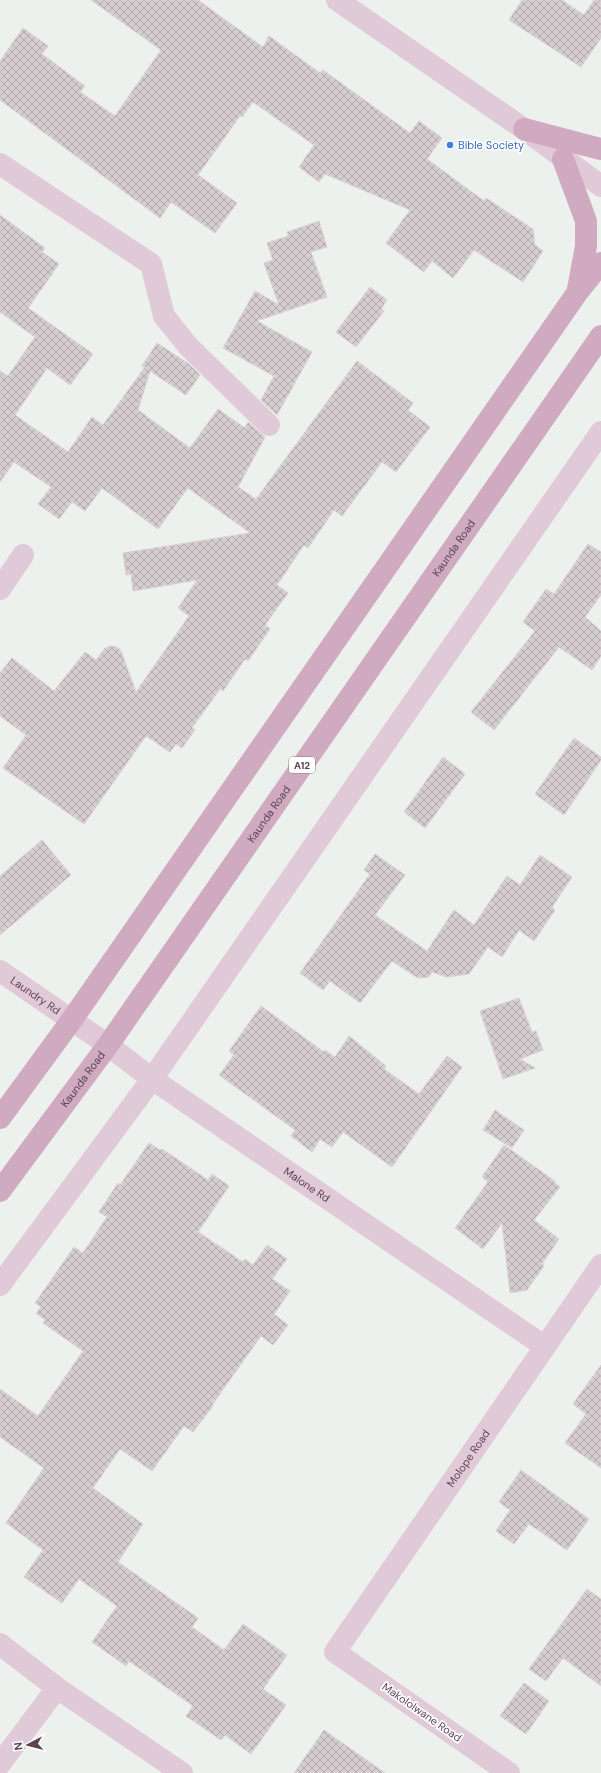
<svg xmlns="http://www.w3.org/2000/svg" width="601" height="1773" font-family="'DM Sans',sans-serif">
  <defs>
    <pattern id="building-cross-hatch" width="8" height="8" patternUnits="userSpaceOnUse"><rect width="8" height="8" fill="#d6cdd0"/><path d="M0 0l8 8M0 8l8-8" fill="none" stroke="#b1a8ab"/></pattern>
  </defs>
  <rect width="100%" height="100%" fill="#edf1ed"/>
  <path fill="url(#building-cross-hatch)" stroke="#dad1d4" d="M 91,0 L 198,0 L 263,47 L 269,36 L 320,73 L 323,70 L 410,133 L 419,121 L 442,138 L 427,159 L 484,201 L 486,198 L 533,229 L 535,245 L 543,251 L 523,282 L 474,250 L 453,278 L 432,261 L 424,272 L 386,243 L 410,210 L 325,174 L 319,182 L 299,167 L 314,145 L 253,102 L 242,117 L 240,116 L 198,175 L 237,203 L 215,233 L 171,202 L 160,218 L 0,100 L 0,61 L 23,28 L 48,46 L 42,54 L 85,86 L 80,92 L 115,116 L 161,50 Z
    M 522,0 L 562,0 L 584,15 L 594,0 L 601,0 L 601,38 L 581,67 L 509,20 Z
    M 0,215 L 45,248 L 42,252 L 59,264 L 28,308 L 93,354 L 70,385 L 47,368 L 15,415 L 68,452 L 92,417 L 103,425 L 145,367 L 142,366 L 157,343 L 189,364 L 200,375 L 186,395 L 150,371 L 138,410 L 190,448 L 218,409 L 245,428 L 248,422 L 265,437 L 238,487 L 256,499 L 357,361 L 413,403 L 408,410 L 430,427 L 396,472 L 382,462 L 342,516 L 334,510 L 308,548 L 304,545 L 277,585 L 288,593 L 265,625 L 270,629 L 248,661 L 245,659 L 223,691 L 220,689 L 192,728 L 195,730 L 182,748 L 176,744 L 170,752 L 146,736 L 84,824 L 3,768 L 26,735 L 0,716 L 0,673 L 12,658 L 54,691 L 85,652 L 96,660 L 105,648 L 111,646 L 117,647 L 121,651 L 136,692 L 189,616 L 178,608 L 197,580 L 133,591 L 131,574 L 126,575 L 123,553 L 250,533 L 188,488 L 158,529 L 102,488 L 85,511 L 72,502 L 59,519 L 38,504 L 51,487 L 14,462 L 0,482 L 0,371 L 8,376 L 35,337 L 0,312 Z
    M 319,221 L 327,247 L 311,252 L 327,297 L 257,321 L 312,352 L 277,415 L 261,400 L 274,376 L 223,348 L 255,291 L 279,305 L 264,263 L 273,260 L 267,243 L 288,236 L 287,232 Z
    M 370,287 L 387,300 L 381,309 L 384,311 L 356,347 L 336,332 Z
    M 588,544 L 601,552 L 601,595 L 585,617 L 601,631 L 601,656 L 592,670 L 559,647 L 494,730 L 471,712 L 535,631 L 523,622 L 546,589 L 554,594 Z
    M 574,738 L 601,757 L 601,760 L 564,815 L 535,794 Z
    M 443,757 L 465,774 L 425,828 L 404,812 Z
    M 42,840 L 71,875 L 0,935 L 0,876 Z
    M 375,854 L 405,875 L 375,915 L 427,951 L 454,910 L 474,925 L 507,876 L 520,885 L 540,855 L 572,877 L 552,907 L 555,910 L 534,941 L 519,930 L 502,957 L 488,947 L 469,974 L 447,977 L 432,972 L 429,977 L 418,978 L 392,961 L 360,1003 L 330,981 L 323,990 L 300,973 L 370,874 L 364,870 Z
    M 519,998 L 532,1032 L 536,1031 L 543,1050 L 520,1059 L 535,1068 L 503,1079 L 480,1011 Z
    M 261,1006 L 324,1052 L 325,1050 L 335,1057 L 349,1036 L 386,1066 L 384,1069 L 419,1094 L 447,1056 L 462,1067 L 392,1167 L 343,1132 L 332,1147 L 320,1139 L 312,1152 L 291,1136 L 295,1130 L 219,1075 L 234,1055 L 229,1051 Z
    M 495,1110 L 524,1130 L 512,1148 L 483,1130 Z
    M 149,1143 L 160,1150 L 162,1149 L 208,1180 L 212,1174 L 229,1186 L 198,1232 L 243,1262 L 245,1259 L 253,1265 L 267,1245 L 287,1259 L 272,1279 L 290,1291 L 274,1314 L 288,1325 L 273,1345 L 261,1336 L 212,1405 L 213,1406 L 193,1432 L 184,1426 L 152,1471 L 120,1449 L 93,1488 L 143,1524 L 118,1562 L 198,1618 L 192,1627 L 224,1650 L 243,1624 L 287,1655 L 263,1689 L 286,1705 L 251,1754 L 225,1735 L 221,1740 L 186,1716 L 193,1706 L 129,1661 L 126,1666 L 92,1642 L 117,1606 L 79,1579 L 62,1603 L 24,1577 L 43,1550 L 6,1523 L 44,1468 L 0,1437 L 0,1389 L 38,1416 L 83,1351 L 43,1323 L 45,1320 L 36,1313 L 41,1307 L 35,1303 L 74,1247 L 83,1253 L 107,1217 L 99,1212 L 118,1183 L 120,1185 Z
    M 504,1145 L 555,1181 L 554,1182 L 560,1187 L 534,1220 L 559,1239 L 542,1264 L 544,1266 L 527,1290 L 510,1293 L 502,1223 L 483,1249 L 455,1228 L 488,1182 L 482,1177 Z
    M 601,1365 L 601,1468 L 565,1443 L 586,1414 L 573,1404 Z
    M 521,1470 L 589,1519 L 567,1550 L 529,1524 L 514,1544 L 496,1531 L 510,1510 L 499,1502 Z
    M 587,1589 L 601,1599 L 601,1686 L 563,1658 L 546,1681 L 529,1669 Z
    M 524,1683 L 549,1701 L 526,1734 L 500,1716 Z
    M 324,1730 L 385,1773 L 294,1773 Z"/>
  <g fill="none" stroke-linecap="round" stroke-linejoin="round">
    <g stroke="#e0cad7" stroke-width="22">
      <path d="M 337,0 L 524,129 L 601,186"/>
      <path d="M 0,164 L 151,264 L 164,316 L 188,346 L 269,425"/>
      <path d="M 0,589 L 23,555"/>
      <path id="s1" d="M 0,971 L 108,1045 L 152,1079 L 544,1346"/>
      <path d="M 0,1285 L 152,1079 L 601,432"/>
      <path d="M 0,1644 L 57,1688 L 182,1773"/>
      <path d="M 0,1764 L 57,1688"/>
      <path id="s2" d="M 509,1773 L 335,1652 L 601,1265"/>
    </g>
    <g stroke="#d0aac0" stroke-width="22">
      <path d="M 524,129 L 601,149"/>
      <path d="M 563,159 L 586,221 L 586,246 L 578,289"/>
      <path d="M 0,1118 L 71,1021 L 577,293 L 601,263"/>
      <path id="s3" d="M 0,1191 L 108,1045 L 601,336"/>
    </g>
  </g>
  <circle fill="#3f7fe0" stroke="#fff" stroke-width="1.5" cx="450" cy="145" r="4"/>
  <g text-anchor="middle" stroke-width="3.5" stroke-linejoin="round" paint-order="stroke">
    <rect fill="#fff" stroke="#8e7c87" stroke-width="1" x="289" y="757" width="26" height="16" rx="3"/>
    <g font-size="10" font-weight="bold" fill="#5d4453">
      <text x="302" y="769">A12</text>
    </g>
    <g font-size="11" fill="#366cbe" stroke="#fff" text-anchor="start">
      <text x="458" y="149">Bible Society</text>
    </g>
    <g font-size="11" fill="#5d4453" stroke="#fff">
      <text dy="4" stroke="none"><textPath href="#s3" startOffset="787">Kaunda Road</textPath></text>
      <text dy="4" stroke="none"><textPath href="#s3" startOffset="463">Kaunda Road</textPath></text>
      <text dy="4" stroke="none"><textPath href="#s1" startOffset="43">Laundry Rd</textPath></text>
      <text dy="4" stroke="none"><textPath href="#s3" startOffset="139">Kaunda Road</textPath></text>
      <text dy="4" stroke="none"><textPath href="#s1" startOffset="374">Malone Rd</textPath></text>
      <text dy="4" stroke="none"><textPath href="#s2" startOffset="447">Molope Road</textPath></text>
      <text transform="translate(422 1712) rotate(35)" y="4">Makololwane Road</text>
    </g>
  </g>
  <g transform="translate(28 1745) rotate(263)" stroke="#ffffff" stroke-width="3" paint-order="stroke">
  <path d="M0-3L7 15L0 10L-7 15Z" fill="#5d4453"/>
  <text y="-6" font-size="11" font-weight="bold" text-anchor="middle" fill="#5d4453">N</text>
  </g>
</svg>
